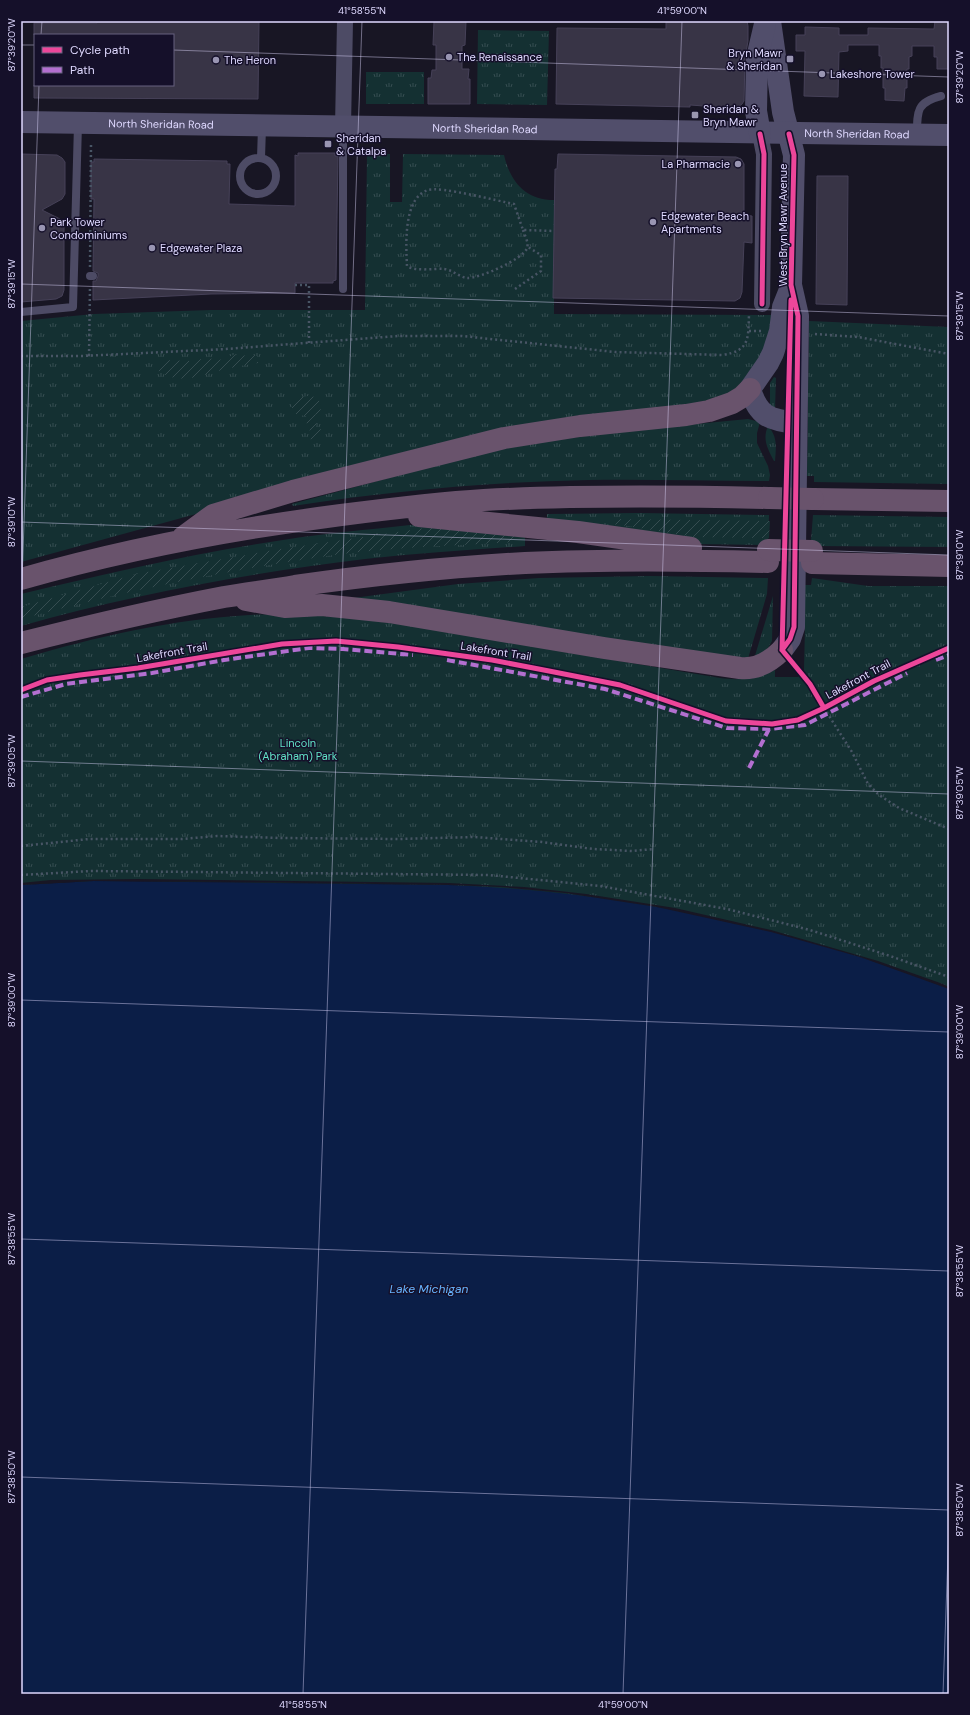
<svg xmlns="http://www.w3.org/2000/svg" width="970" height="1715" font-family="'DM Sans',sans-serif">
  <defs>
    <pattern id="grass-tufts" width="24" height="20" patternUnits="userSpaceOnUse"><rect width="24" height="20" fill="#143032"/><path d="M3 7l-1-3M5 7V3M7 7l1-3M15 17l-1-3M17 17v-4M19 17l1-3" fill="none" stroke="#364d51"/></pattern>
    <pattern id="garden-furrows" width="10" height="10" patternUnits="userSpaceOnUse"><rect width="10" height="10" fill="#143032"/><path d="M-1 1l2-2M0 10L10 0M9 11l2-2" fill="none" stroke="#364d51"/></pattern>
  </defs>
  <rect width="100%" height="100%" fill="#181624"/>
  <path fill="url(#grass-tufts)" d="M 478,30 L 549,31 L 547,105 L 477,104 Z
    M 366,72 L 424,72 L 424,104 L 366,104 Z
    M 367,153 L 390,154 L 390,202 L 402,202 L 403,154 L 504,155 C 510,181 525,200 554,200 L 554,314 L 777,315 L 776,324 L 748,380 L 722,398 L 422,452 L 21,562 L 21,321 L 94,314 L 211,310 L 365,310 Z
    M 809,321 L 949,327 L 949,484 L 814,482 L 814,476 L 807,476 Z
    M 774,377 L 776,378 L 775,409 L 770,406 L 770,383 Z
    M 748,419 L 760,422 L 757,433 L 757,443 L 768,466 L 770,475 L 769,481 C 708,481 648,479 588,480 C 489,482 390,491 293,506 L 292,504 L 496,449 L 613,432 Z
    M 768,426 C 778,437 776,448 775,461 L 774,461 C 768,449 762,440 768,426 Z
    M 639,513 L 769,515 L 768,545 L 695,544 L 547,524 L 547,514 Z
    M 813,515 L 949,517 L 949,547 L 812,546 L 812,540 L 811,540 Z
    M 410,525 L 525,533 L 525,546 C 472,550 418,553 365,559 C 250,573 133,594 21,626 L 21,594 C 108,573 195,553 283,540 C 325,533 368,530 410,525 Z
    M 650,576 L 768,578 L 767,594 L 747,662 L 346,599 L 458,584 L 539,578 Z
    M 812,578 L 868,586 L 949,586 L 949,989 L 878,963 L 793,937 L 657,907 L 449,885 L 138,881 L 66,882 L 21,885 L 21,659 C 95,637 173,619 250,615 C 292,613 335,617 377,620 L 720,678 C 742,681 755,678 775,670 L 775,677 L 798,677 L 804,670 L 805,626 L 801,585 L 811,585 Z
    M 773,596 L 772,641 L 768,648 L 754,659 Z"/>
  <path fill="url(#garden-furrows)" d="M 233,355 L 257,356 L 258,363 C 244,365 231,368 218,371 C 196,377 178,385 157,370 L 159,365 L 164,360 L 189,361 L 208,358 L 218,360 L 224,359 Z
    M 308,396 L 316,397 L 322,404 L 320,412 L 315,415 L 317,420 L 316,427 L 322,430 L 323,435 L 319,440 L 312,441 L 309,437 L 310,428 L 307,425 L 306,416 L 297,415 L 292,408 L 291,403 C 296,398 301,397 308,396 Z
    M 613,519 L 770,521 L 769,538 L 694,537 L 628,526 L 611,524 L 609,522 Z
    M 432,527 L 518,536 L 519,540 L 515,542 C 455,546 394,547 334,555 C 229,570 124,591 21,619 L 21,607 L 136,574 L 274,550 Z"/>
  <path fill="#0b1e47" d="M 94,881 L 449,885 C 619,891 790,926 949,989 L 949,1694 L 21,1694 L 21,885 Z"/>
  <path fill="#181624" d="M 138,879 L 449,883 L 524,887 L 586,894 L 675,908 L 771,930 L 878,961 L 943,984 L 949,987 L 949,989 L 860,957 L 771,932 L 657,907 L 565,893 L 501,887 L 449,885 L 232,882 L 94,881 L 21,885 L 21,883 L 51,880 Z"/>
  <path fill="#383446" stroke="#464158" d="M 97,21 L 259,21 L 258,99 L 34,98 L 34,85 L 173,85 L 173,35 L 34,35 L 34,23 L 97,23 Z
    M 434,21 L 466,21 L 465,45 L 462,46 L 462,69 L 469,69 L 468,79 L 470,79 L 470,104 L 428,104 L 428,78 L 431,78 L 432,70 L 436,70 L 436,45 L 433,45 Z
    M 666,21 L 747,21 L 748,26 L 748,41 L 745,58 L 744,101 L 742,104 L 738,107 L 732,108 L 690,105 L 690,107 L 556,104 L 557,28 L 666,29 Z
    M 935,21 L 949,21 L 949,69 L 937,69 L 937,57 L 934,57 L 934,46 L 912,46 L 912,56 L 909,57 L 909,69 L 907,69 L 907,88 L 905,88 L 904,101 L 885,100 L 885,88 L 883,88 L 883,68 L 881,68 L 881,56 L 879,56 L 879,45 L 848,45 L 848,51 L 839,52 L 838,97 L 804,96 L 805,51 L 796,51 L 796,35 L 805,35 L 805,27 L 839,28 L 839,35 L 868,35 L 868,28 L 934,29 Z
    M 298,153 L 335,153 L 335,156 L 338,156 L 336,280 L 333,281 L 333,283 L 295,283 L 295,293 L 211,294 L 93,300 L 93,281 L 96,281 L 98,276 L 98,273 L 93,271 L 94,199 L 91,199 L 91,162 L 94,162 L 94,159 L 227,161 L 227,164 L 230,164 L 229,204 L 295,206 L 295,155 L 298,156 Z
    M 21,154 L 57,155 L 62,158 L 65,162 L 65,194 L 62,199 L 42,210 L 60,219 L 64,225 L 64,290 L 62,296 L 56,299 L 21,302 Z
    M 558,154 L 736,157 L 741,159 L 744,164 L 744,215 L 752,216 L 752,243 L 744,242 L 742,292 L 740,298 L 735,301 L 553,298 L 555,169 L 557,169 Z
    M 817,176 L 848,176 L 847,305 L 816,304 Z"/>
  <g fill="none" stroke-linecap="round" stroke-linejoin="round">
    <path stroke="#485565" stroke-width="2.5" stroke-dasharray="2 3" stroke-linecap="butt" d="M 523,230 C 525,236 529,243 527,248 C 524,259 478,279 467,278 C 459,277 453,270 444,269 C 434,268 416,272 407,266 C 406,245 403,198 428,190 C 440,186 498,201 514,204 L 523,230 L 554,231
      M 90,267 L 91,145
      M 295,285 L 309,285 L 309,343
      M 515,289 L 541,271 L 541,255 L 528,247
      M 749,331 L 761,331
      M 815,334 L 858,337 L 949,354
      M 21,356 L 83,356 L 226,349 L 398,336 L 462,336 L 615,352 L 722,355 C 750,351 748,339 749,315
      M 89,356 L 90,286
      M 824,708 L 852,752 L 868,784 L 879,795 L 899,808 L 949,829
      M 21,846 L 89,839 L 182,839 L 217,836 L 281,838 L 398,839 L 475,837 L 542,842 L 593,849 L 632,851 L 654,849
      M 21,875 L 91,871 L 489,875 L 600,886 L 727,909 L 810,930 L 890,956 L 949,977"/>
    <path stroke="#4d4b65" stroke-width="8" d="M 917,133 C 917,111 917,102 941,96
      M 261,158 L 262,127
      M240 176a18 18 0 1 1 36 0a18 18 0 1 1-36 0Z
      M 90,276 L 93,276
      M 343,289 L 343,128
      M 21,312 L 73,307 L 78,124"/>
    <path stroke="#4d4b65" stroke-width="16" d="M 343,127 L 345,21
      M 760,134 L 764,154 L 762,304"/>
    <g stroke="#514e6b" stroke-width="22">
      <path d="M 770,21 L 783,112 L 794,155 L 791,285 L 798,316 L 794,627 L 790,639 L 782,650"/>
      <path id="s1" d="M 21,122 L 949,135"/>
      <path d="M 760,134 L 756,111 L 757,58 L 765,24"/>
      <path d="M 791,287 L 783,307 L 780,331 L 773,353 L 768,363 L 750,389 C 758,416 769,420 796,423"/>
    </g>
    <path stroke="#69536c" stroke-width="22" d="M 813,499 L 949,501
      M 419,516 L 578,532 L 691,548
      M 183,537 L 213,515 L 293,491 L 504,438 L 580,426 L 686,415 L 709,411 L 732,403 L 742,397 L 750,389
      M 812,563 L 949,566
      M 21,579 C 126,549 233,529 341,515 C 388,509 436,503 484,500 C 579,495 674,496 769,498
      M 246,600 L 285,607 L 322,605 L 389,612 L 604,648 L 740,668 C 757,670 770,662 782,650
      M 21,643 C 88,626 156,610 224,597 C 248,593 272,590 295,586 C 372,575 448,567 525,563 C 606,559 687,560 768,562"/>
    <path stroke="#69536c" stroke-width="22" d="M 769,498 L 813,499
      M 768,550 L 812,551"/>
    <path stroke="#b36fd0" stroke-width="4" stroke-dasharray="8 4" stroke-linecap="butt" d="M 447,660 L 605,689 L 727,728 L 769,729 L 805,725 L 907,673
      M 936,660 L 949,655
      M 21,697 L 66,684 L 152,673 L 224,660 L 309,648 L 343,649 L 413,655
      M 749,768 L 769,729"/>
    <g stroke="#15102a" stroke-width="8">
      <path id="cycleway" d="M 760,134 L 764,154 L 762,304
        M 782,650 L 790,639 L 794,627 L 798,316 L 791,285 L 794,155 L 789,134
        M 782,650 L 791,300
        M 782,650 L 810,684 L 824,708
        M 21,690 L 47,680 L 80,675 L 138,668 L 282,644 L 336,641 L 398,647 L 492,660 L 549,671 L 620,685 L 726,721 L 772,724 L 798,720 L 824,708 L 874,681 L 949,648"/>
    </g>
    <use href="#cycleway" stroke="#ed469a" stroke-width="5"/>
  </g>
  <path fill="none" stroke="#dfd9ff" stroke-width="1" stroke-opacity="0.45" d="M 41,35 L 42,21M 21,45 L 35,45M 173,50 L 949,77M 21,284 L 949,316M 21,522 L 949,555M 21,611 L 39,85M 21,761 L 949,794M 21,1000 L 949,1032M 21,1239 L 949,1271M 21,1477 L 949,1510M 303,1694 L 362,21M 623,1694 L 682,21M 943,1694 L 949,1526"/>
  <g fill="#9995b2" stroke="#15102a" stroke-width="1.5">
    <circle cx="449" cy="57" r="4"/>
    <rect x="786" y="55" width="8" height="8" rx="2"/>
    <circle cx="216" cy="60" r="4"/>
    <circle cx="822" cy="74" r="4"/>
    <rect x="691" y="111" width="8" height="8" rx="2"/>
    <rect x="324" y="140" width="8" height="8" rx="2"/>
    <circle cx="738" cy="164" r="4"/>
    <circle cx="653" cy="222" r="4"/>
    <circle cx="42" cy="228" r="4"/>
    <circle cx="152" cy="248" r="4"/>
  </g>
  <g text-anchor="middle" stroke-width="3" stroke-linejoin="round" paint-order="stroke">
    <g font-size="11" fill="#dfd9ff" stroke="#15102a" text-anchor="start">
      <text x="782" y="57" text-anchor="end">Bryn Mawr<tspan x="782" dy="13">&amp; Sheridan</tspan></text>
      <text x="457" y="61">The Renaissance</text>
      <text x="224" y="64">The Heron</text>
      <text x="830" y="78">Lakeshore Tower</text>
      <text x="703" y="113">Sheridan &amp;<tspan x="703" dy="13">Bryn Mawr</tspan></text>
      <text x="336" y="142">Sheridan<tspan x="336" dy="13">&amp; Catalpa</tspan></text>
      <text x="730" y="168" text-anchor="end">La Pharmacie</text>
      <text x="661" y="220">Edgewater Beach<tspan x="661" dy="13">Apartments</tspan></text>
      <text x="50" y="226">Park Tower<tspan x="50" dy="13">Condominiums</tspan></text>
      <text x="160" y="252">Edgewater Plaza</text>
    </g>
    <g font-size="11" fill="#dfd9ff" stroke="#15102a">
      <text dy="4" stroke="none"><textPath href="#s1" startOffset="140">North Sheridan Road</textPath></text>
      <text dy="4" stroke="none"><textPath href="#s1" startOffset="464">North Sheridan Road</textPath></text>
      <text dy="4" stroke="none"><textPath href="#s1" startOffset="836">North Sheridan Road</textPath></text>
      <text transform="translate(783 225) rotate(-90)" y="4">West Bryn Mawr Avenue</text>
      <text transform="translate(496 651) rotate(9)" y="4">Lakefront Trail</text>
      <text transform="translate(172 652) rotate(-10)" y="4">Lakefront Trail</text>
      <text transform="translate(858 679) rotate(-28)" y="4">Lakefront Trail</text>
    </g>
    <g font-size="11" fill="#61e3c7" stroke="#15102a">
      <text x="298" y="747">Lincoln<tspan x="298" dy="13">(Abraham) Park</tspan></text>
    </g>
    <g font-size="12" font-style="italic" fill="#67b4ff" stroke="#15102a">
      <text x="429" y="1293">Lake Michigan</text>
    </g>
  </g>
  <rect width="970" height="1715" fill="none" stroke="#15102a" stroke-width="44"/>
  <rect x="34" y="34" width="140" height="52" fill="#15102a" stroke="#66607f"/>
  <rect x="42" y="47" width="20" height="6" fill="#ed469a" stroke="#66607f"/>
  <text x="70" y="54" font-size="12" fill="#dfd9ff">Cycle path</text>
  <rect x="42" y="67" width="20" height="6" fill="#b36fd0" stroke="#66607f"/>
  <text x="70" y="74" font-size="12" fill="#dfd9ff">Path</text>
  <rect x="22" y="22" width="926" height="1671" fill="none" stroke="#dfd9ff" stroke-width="1.5"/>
  <g font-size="10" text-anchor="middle" fill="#dfd9ff">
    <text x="362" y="14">41°58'55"N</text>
    <text x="682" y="14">41°59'00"N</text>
    <text transform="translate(11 45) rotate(-90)" y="4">87°39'20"W</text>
    <text transform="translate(959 77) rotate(-90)" y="4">87°39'20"W</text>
    <text transform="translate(11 284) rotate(-90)" y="4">87°39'15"W</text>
    <text transform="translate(959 316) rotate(-90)" y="4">87°39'15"W</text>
    <text transform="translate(11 522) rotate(-90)" y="4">87°39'10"W</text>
    <text transform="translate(959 555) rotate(-90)" y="4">87°39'10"W</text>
    <text transform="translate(11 761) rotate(-90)" y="4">87°39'05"W</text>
    <text transform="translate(959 793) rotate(-90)" y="4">87°39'05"W</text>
    <text transform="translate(11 1000) rotate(-90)" y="4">87°39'00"W</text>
    <text transform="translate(959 1032) rotate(-90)" y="4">87°39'00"W</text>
    <text transform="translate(11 1239) rotate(-90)" y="4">87°38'55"W</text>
    <text transform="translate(959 1271) rotate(-90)" y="4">87°38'55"W</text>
    <text transform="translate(11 1477) rotate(-90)" y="4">87°38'50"W</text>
    <text transform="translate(959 1510) rotate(-90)" y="4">87°38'50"W</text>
    <text x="303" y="1708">41°58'55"N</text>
    <text x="623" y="1708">41°59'00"N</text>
  </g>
</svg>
